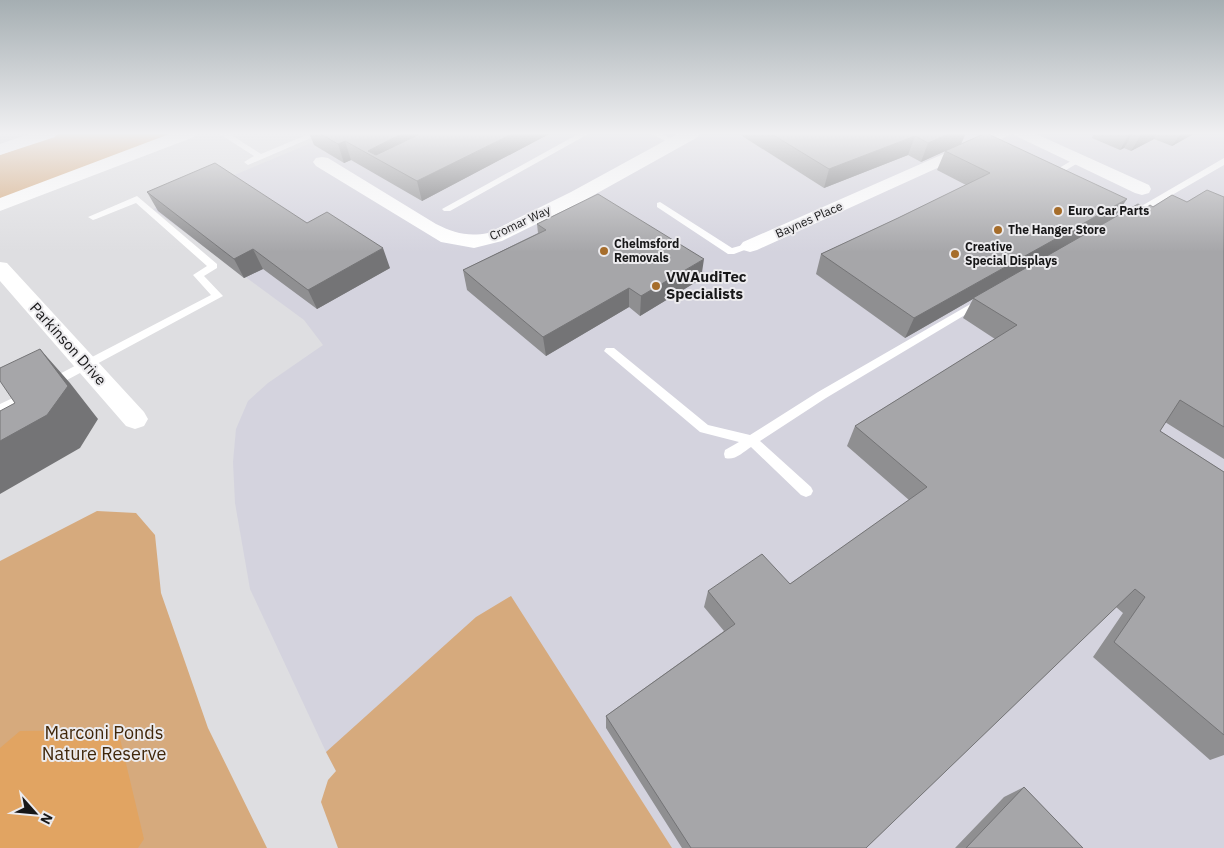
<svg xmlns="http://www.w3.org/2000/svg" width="1224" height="848" font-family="'IBM Plex Sans',sans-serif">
  <rect width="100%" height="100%" fill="#dedee1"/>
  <path fill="#d4d3de" d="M 335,133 L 1224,133 L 1224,848 L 377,848 L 326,752 L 250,589 L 235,503 L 233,462 L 236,429 L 248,401 L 268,383 L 323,345 L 304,320 L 153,209 Z"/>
  <path fill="#d6aa7d" d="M 62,133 L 178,133 L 0,200 L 0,155 Z
    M 97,511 L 136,513 L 155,535 L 161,593 L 208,728 L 267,848 L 0,848 L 0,561 Z
    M 511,596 L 672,848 L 338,848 L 321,802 L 328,780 L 336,771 L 326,752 L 476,617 Z"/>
  <path fill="#e1a462" d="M 118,730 L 144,839 L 138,848 L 0,848 L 0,748 L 20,731 Z"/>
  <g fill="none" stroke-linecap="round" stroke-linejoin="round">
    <path fill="#fff" fill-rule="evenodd" d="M 218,133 L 228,133 L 261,154 L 311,133 L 320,134 L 248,165 L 244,162 L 254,156 Z
      M 580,133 L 590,133 L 450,211 L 444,211 L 442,209 Z
      M 650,133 L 661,133 L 680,143 L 673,145 Z
      M 1076,158 L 1083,160 L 1056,176 L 1049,174 Z
      M 1224,158 L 1224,165 L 1134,217 L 1131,218 L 1126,215 Z
      M 137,196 L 217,264 L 217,268 L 204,276 L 223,296 L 54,387 L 46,387 L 44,384 L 46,381 L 211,295 L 193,275 L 207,266 L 136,203 L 96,219 L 93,220 L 88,217 Z
      M 660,202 L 732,248 L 750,243 L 755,246 L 734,254 L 728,254 L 657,207 L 657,203 Z
      M 981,298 L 986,301 L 985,303 L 826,398 L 760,441 L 811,487 L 813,491 L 811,495 L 806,497 L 801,495 L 751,447 C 743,452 735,461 725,458 L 724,454 L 725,450 L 739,442 L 700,432 L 604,351 L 606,348 L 614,348 L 708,425 L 750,435 L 818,392 Z
      M 30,390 L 36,394 L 34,397 L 0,415 L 0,404 Z"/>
    <path fill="#fff" fill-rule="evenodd" d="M 32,133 L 57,133 L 55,137 L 0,155 L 0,144 Z
      M 172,133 L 196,133 L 194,137 L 0,211 L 0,198 Z
      M 679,133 L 700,133 L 698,137 L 585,200 L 502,241 L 474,248 L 441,242 L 316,166 L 313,162 L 316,158 L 322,157 L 328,158 L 436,224 C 454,233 468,237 488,233 L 571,192 Z
      M 991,133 L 1034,133 L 1149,185 L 1151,189 L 1149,193 L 1142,195 L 1135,193 L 1012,134 L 757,250 L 750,252 L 743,250 L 740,246 L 743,242 Z
      M 0,262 L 7,263 L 144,412 L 148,419 L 144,426 L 135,429 L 126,426 L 0,281 Z"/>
  </g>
  <path fill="#8f8f91" d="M 309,133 L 551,133 L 422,201 L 351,160 L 344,163 L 314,145 Z
    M 739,133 L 966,133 L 961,144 L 1115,217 L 1146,208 L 1224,197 L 1224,459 L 1165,422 L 1160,431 L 1224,472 L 1224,755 L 1210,760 L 1093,657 L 1123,613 L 1116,607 L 866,848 L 682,848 L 606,728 L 606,716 L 724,631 L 704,607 L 708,591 L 790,584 L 909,500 L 847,446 L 855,426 L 995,339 L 963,318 L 973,299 L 905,338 L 816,274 L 821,254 L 898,218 L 966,185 L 937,170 L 945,151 L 921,162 L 908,155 L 824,188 L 739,134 Z
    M 1089,133 L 1195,133 L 1172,146 L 1154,139 L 1131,151 L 1124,148 L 1120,150 L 1092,138 L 1093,135 Z
    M 147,192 L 307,223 L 390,268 L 317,309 L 263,269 L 244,278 L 158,211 Z
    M 537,224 L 701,279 L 640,316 L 629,307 L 546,356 L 467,290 L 463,270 L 538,233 Z
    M 1024,787 L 1083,848 L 955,848 L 1004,797 Z"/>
  <path fill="#747476" d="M 403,133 L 445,133 L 385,163 L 368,151 Z
    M 514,133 L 551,133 L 422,201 L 417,181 Z
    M 951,133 L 966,133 L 961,144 L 921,162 L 928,143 Z
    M 1130,133 L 1133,133 L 1124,148 L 1120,150 Z
    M 1142,133 L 1157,133 L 1154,139 L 1131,151 Z
    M 1181,133 L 1195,133 L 1172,146 Z
    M 915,136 L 908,155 L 824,188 L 829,169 Z
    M 345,141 L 351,160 L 344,163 L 338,144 Z
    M 1127,199 L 1114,218 L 905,338 L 914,318 Z
    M 383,248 L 390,268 L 317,309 L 308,290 Z
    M 253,249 L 263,269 L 244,278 L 234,259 Z
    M 704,259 L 701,279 L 640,316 L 641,296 Z
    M 629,288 L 629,307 L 546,356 L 543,337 Z
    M 40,349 L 70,383 L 98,419 L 80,448 L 0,494 L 0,441 Z"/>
  <path fill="#a6a6a9" stroke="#747476" d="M 319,133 L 403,133 L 368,151 L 376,155 L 422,133 L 514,133 L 417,181 L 345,141 L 338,144 Z
    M 770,133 L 951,133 L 928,143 L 915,136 L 829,169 Z
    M 986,133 L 1127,199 L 914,318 L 821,254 L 898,218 L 990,173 L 945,151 Z
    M 215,163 L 307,223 L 327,212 L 383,248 L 308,290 L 253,249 L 234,259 L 147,192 Z
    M 1207,190 L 1224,197 L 1224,427 L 1180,400 L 1160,431 L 1224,472 L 1224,735 L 1114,642 L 1145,597 L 1135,589 L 866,848 L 691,848 L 606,716 L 735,624 L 708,591 L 762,554 L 790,584 L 927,487 L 855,426 L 1017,325 L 973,298 L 1138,204 L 1146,208 L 1150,205 L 1153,207 L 1172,195 L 1187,202 Z
    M 598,194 L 704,259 L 641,296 L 629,288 L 543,337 L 463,270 L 546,230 L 537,224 Z
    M 40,349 L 68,386 L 47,415 L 0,441 L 0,411 L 15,403 L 0,381 L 0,368 Z
    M 1024,787 L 1083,848 L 966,848 Z"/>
  <linearGradient id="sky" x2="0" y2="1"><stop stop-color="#a5aeb2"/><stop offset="0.53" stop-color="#f0f0f2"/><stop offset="1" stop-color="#f0f0f2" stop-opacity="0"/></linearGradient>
  <rect width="1224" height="252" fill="url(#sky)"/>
  <g fill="#a66d2b" stroke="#ecebee" stroke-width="2">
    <circle cx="1058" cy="211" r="5"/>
    <circle cx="998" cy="230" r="5"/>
    <circle cx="604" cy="251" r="5"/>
    <circle cx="955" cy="254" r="5"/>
    <circle cx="656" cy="286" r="5"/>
  </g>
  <g text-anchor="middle" stroke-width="4" stroke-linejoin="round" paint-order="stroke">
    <g font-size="12" font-weight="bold" fill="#171718" stroke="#ecebee" text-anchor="start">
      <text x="1068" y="215">Euro Car Parts</text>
      <text x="1008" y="234">The Hanger Store</text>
      <text x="614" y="248">Chelmsford<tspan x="614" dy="14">Removals</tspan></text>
      <text x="965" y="251">Creative<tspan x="965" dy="14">Special Displays</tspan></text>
    </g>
    <g font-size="12" fill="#171718" stroke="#ecebee">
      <text transform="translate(809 220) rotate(-24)" y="4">Baynes Place</text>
      <text transform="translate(520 223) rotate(-25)" y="4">Cromar Way</text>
    </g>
    <g font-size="15" font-weight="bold" fill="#171718" stroke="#ecebee" text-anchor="start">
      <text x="666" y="282">VWAudiTec<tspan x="666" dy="17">Specialists</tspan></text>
    </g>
    <g font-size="15" fill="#171718" stroke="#ecebee">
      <text transform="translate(68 344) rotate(48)" y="5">Parkinson Drive</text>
    </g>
    <g font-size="18" fill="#40270a" stroke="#ecebee">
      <text x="104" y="739">Marconi Ponds<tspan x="104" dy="21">Nature Reserve</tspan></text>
    </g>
  </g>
  <g transform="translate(35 813) rotate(117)" stroke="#ecebee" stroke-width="4" paint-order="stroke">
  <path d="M0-4L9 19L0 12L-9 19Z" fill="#171718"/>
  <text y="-8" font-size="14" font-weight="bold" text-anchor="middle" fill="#171718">N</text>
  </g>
</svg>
